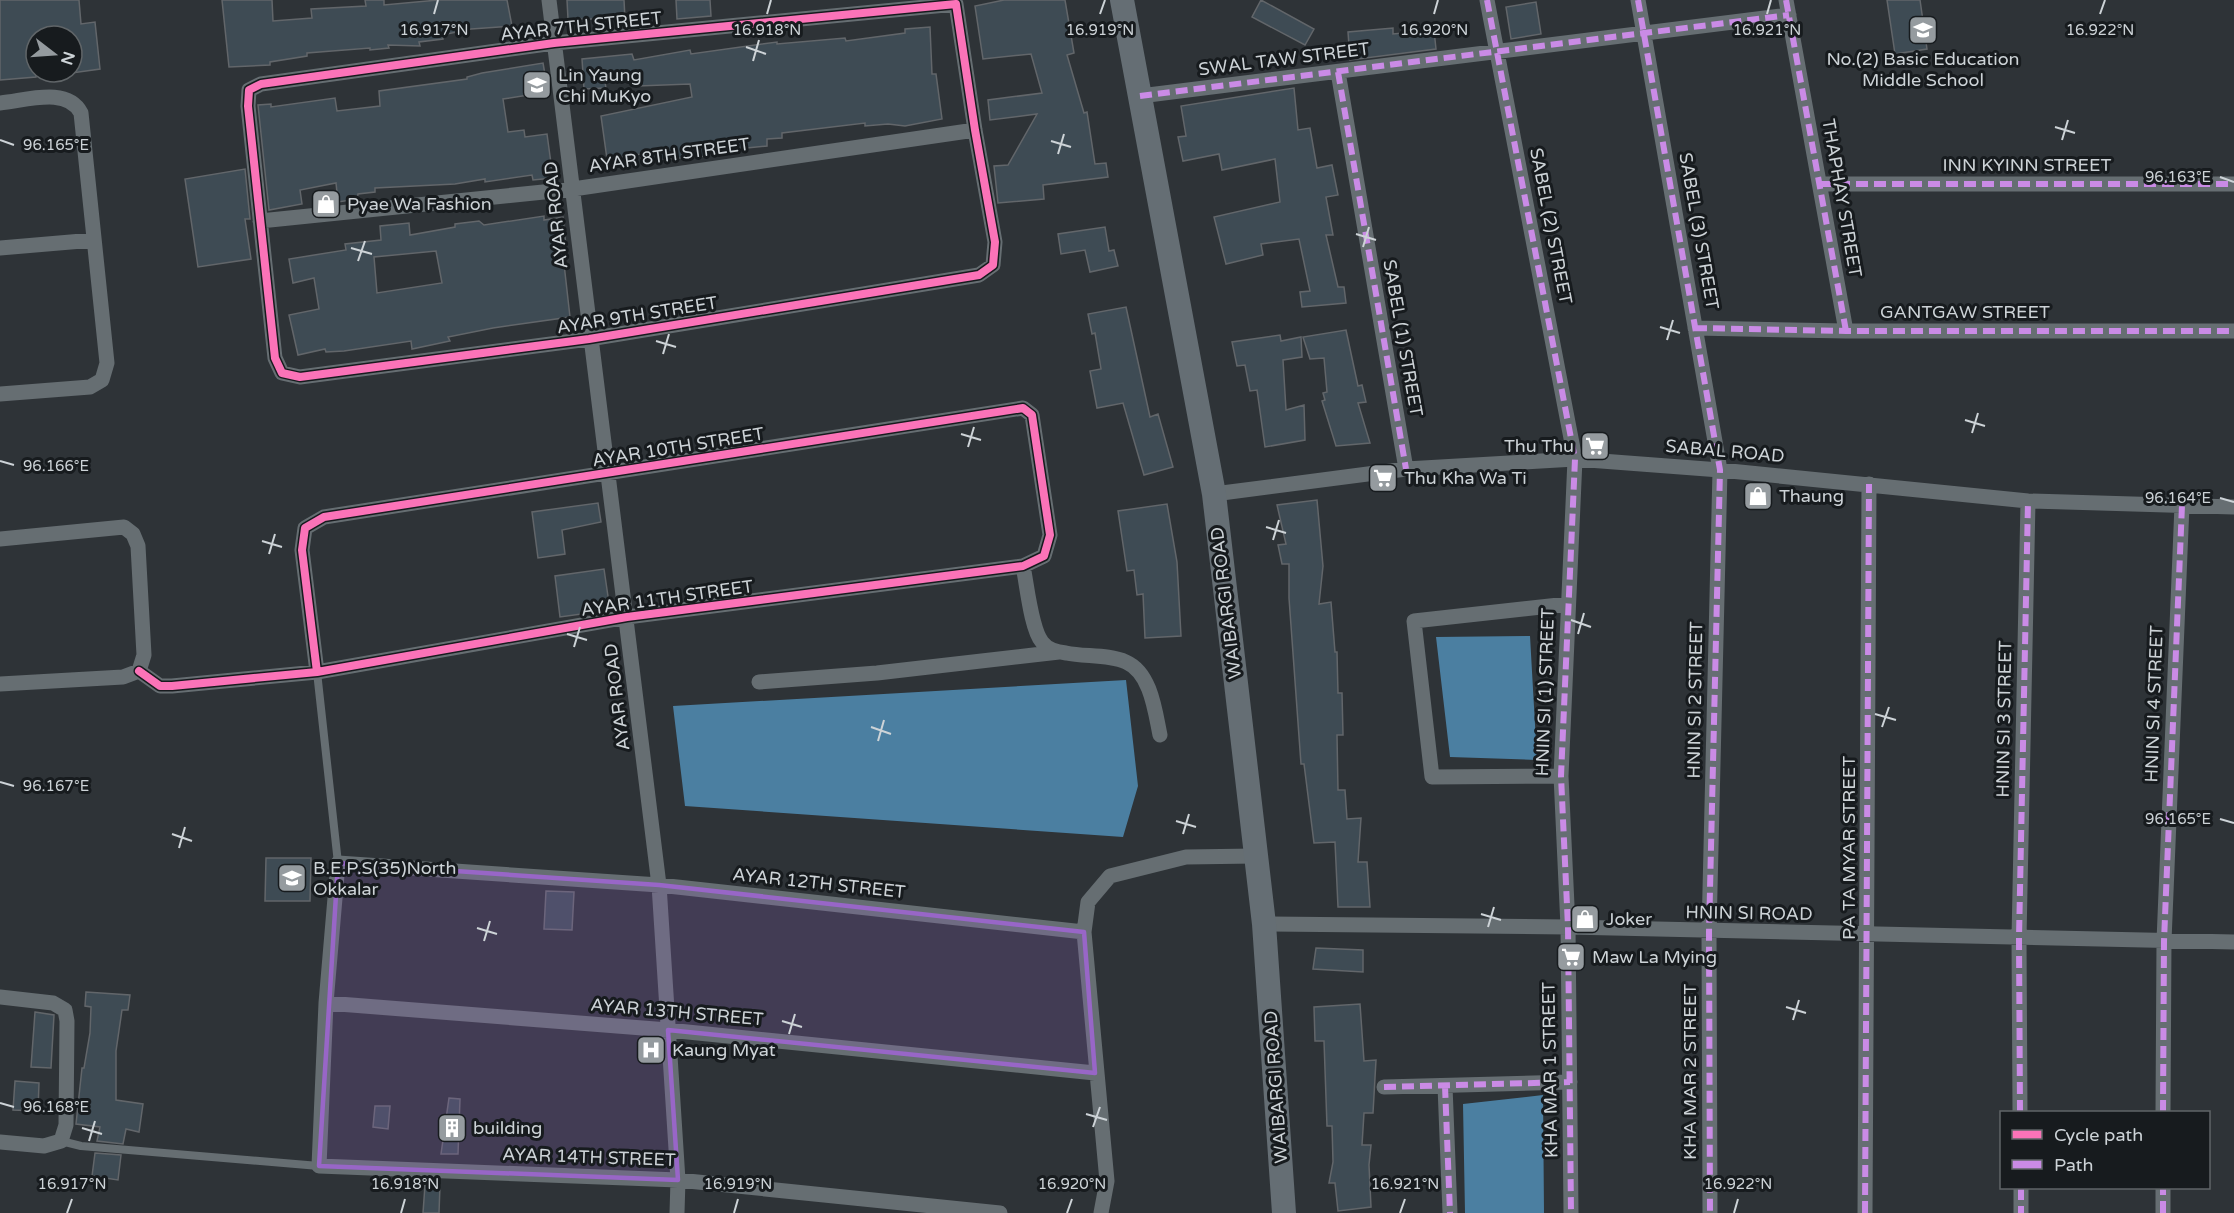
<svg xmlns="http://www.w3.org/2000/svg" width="2234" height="1213" font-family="'Varela Round',sans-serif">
  <rect width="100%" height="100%" fill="#2e3337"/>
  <path fill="#4b7fa1" d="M 1530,636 L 1537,760 L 1450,757 L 1436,637 Z
    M 1126,680 L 1138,786 L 1123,837 L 685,806 L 673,706 Z
    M 1543,1095 L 1544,1213 L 1465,1213 L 1463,1104 Z"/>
  <path fill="#3e4b54" stroke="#62666a" stroke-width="1.5" fill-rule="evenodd" d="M 0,0 L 79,0 L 81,24 L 95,22 L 100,69 L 72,73 L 72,36 L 36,36 L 36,77 L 0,80 Z
    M 222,0 L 272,0 L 273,21 L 312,18 L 311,9 L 366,6 L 365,0 L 384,0 L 384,5 L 438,0 L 507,0 L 512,26 L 471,29 L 442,35 L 443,39 L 419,42 L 420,46 L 388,45 L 389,48 L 370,50 L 370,48 L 307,53 L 307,56 L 270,62 L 270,65 L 229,67 Z
    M 567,0 L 624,0 L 625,19 L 568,19 Z
    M 676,0 L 710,0 L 711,16 L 677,19 Z
    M 1004,0 L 1065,0 L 1074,53 L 1067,55 L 1084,113 L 1087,112 L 1095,164 L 1106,163 L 1108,177 L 1043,185 L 1044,199 L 998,203 L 994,166 L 1008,165 L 1037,114 L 990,120 L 988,100 L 1042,93 L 1031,54 L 983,59 L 975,6 Z
    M 1261,0 L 1314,29 L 1305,45 L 1252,17 Z
    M 1887,0 L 1920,0 L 1927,49 L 1895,54 Z
    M 1536,2 L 1541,34 L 1511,39 L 1506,7 Z
    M 930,27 L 932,74 L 936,74 L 942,119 L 905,126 L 888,124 L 865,126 L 865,123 L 782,133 L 782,138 L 767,139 L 767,146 L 707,152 L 707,156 L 641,161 L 641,154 L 607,159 L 601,116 L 692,97 L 690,84 L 638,86 L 637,77 L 605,82 L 606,88 L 584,89 L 582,59 L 632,54 L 634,60 L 690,50 L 691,54 L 777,42 L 777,44 L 845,38 L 846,41 L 905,33 L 905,29 Z
    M 1393,28 L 1393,34 L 1434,30 L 1436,49 L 1350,60 L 1348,32 Z
    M 543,63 L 548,92 L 503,99 L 508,132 L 524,130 L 525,137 L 547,134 L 553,178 L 533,180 L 532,175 L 485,182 L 485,179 L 455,184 L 375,188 L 375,192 L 358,194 L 357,199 L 338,202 L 336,183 L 300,190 L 302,204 L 269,210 L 258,105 L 271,104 L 271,107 L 335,98 L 337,111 L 380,106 L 379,91 L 467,79 L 467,77 L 482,73 Z
    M 1294,88 L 1298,130 L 1310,128 L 1317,168 L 1332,165 L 1338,195 L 1326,197 L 1333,235 L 1326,235 L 1338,287 L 1344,287 L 1346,303 L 1302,307 L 1300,292 L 1310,291 L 1299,239 L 1261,244 L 1263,255 L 1226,264 L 1214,217 L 1280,202 L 1275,159 L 1222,170 L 1219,154 L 1183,161 L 1178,137 L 1186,136 L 1181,106 Z
    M 245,169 L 250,219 L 245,219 L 251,259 L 198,267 L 185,179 Z
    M 544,216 L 544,220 L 563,217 L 566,246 L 562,246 L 570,317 L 493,328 L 448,337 L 450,341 L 412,349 L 411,341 L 344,351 L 326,352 L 325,349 L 298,355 L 289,315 L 319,309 L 314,278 L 293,283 L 289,259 L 346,250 L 345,244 L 381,240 L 380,226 L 409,223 L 410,235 L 455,227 L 455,224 L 479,221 L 484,225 ZM 436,251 L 442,283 L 377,293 L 374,257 Z
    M 1105,227 L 1109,251 L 1114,250 L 1118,266 L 1090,272 L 1085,250 L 1061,254 L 1058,234 Z
    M 1126,307 L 1150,417 L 1158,414 L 1173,467 L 1144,475 L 1123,403 L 1097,408 L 1090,371 L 1101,369 L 1095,333 L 1092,334 L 1088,314 Z
    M 1346,330 L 1358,386 L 1362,385 L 1366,402 L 1358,403 L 1370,443 L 1336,446 L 1322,401 L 1325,400 L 1323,393 L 1327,392 L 1324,358 L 1310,359 L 1303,337 Z
    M 1280,335 L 1281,341 L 1301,337 L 1302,357 L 1283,360 L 1286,410 L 1304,405 L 1305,440 L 1265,447 L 1257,390 L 1250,391 L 1245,365 L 1237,366 L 1232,342 Z
    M 1317,500 L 1323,566 L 1319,604 L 1331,602 L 1335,652 L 1337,652 L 1338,693 L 1342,693 L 1343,735 L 1337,735 L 1338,790 L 1345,790 L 1347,819 L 1361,818 L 1358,862 L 1367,862 L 1370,907 L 1338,907 L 1335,842 L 1314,843 L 1304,764 L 1301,764 L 1289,598 L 1289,564 L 1282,564 L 1278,545 L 1286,544 L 1277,505 Z
    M 598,503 L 601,522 L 562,530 L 565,554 L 538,558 L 532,512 Z
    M 1167,504 L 1177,562 L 1181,636 L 1145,638 L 1143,594 L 1137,595 L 1134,570 L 1127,571 L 1118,511 Z
    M 604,569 L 610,610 L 560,617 L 555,576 Z
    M 266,858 L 311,858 L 310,901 L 265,901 Z
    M 546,891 L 574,892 L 572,930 L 544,929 Z
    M 1316,948 L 1363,950 L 1363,972 L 1313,969 Z
    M 86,992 L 130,995 L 128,1010 L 122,1010 L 116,1051 L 116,1100 L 143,1104 L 139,1132 L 126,1129 L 123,1144 L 97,1141 L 100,1127 L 76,1124 L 82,1068 L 84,1068 L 90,1033 L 91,1007 L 85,1006 Z
    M 1360,1004 L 1364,1061 L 1376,1060 L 1373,1113 L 1364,1113 L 1362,1145 L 1371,1145 L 1369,1165 L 1371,1207 L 1338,1211 L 1335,1183 L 1329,1183 L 1333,1162 L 1332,1126 L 1327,1126 L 1324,1041 L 1315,1041 L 1314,1007 Z
    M 35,1012 L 54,1015 L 51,1068 L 31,1067 Z
    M 15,1081 L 39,1083 L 38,1111 L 13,1110 Z
    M 449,1098 L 460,1099 L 458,1154 L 441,1154 Z
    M 375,1106 L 390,1106 L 388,1129 L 373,1127 Z
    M 95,1153 L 121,1155 L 118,1180 L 92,1176 Z
    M 425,1185 L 440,1185 L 439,1213 L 423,1213 Z"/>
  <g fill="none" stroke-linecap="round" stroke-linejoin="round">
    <path stroke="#666e72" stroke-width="8" d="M 317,672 L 338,863
      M 61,1141 L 81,1146 L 319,1166"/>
    <path stroke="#666e72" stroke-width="15" d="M 549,0 L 659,885 L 678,1180 L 677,1213
      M 1487,0 L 1575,459 L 1561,776 L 1568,927 L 1571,1213
      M 1638,0 L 1720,470 L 1709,932 L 1710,1213
      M 1786,0 L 1846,331
      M 956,4 L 975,130 L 995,242 L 993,265 L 979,275 L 589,339 L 300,377 L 282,373 L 275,358 L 248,106 L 249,90 L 261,84 L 554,43 Z
      M 1338,72 L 1406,469
      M 1140,96 L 1789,15
      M 0,103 C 25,101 67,86 81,113 L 107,363 L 102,380 L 90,387 L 0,394
      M 1820,184 L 2234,184
      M 260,221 L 573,189 L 975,130
      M 0,248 L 94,240
      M 1695,328 L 1846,331 L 2234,331
      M 1214,494 L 1406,469 L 1575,459 L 1720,470 L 2028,501 L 2234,507
      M 0,539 L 124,527 L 133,534 L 138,546 L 144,655 L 139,671
      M 1023,566 C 1027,585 1031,629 1042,642 C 1047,649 1057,652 1066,653 C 1085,657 1108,654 1126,662 C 1151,673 1155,711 1160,735
      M 139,671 L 160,686 L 172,686 L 317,672 L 627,617 L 1023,566 L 1044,556 L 1050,535 L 1032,415 L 1023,408 L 324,517 L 305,528 L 302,550 L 317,672
      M 759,682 L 877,673 L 1059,652
      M 0,684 L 123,677 L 139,671
      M 1561,776 L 1432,777 L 1414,621 L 1568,604
      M 1264,924 L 1568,927 L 2234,942
      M 1084,932 L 1107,1181 L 1101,1213
      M 0,997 L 53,1003 L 65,1010 L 67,1021 L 66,1125 L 61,1141 L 44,1146 L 0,1142
      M 326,1003 L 668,1030 L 1095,1073
      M 1445,1086 L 1450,1213
      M 1384,1087 L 1570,1082
      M 2020,1112 L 2019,938 L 2028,501
      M 2163,1112 L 2164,941 L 2182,505
      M 2021,1188 L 2021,1213
      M 1000,1213 L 678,1180 L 319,1166 L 326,1003 L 338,863 L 659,885 L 1084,932 L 1088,902 L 1110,876 L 1186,857 L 1255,856
      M 1865,1213 L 1869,484
      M 2163,1213 L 2163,1188"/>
    <path stroke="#656e74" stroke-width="24" d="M 1122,0 L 1214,494 L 1264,924 L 1284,1213"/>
    <path stroke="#ca8be6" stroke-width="6" stroke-dasharray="12 6" stroke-linecap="butt" d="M 1487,0 L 1575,459 L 1561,776 L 1568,927 L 1571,1213
      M 1638,0 L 1720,470 L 1709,932 L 1710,1213
      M 1786,0 L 1846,331
      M 1338,72 L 1406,469
      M 1140,96 L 1789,15
      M 1820,184 L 2234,184
      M 1695,328 L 1846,331 L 2234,331
      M 1445,1086 L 1450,1213
      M 1384,1087 L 1570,1082
      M 2020,1112 L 2019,938 L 2028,501
      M 2163,1112 L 2164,941 L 2182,505
      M 2021,1188 L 2021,1213
      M 1865,1213 L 1869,484
      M 2163,1213 L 2163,1188"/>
    <g stroke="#171b1e" stroke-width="11">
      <path id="cycleway" d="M 956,4 L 975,130 L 995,242 L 993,265 L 979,275 L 589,339 L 300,377 L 282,373 L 275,358 L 248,106 L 249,90 L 261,84 L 554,43 Z
        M 139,671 L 160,686 L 172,686 L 317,672 L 627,617 L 1023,566 L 1044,556 L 1050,535 L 1032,415 L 1023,408 L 324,517 L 305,528 L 302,550 L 317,672"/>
    </g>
    <use href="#cycleway" stroke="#fb73b8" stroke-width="8"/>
  </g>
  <path fill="#9866c7" fill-opacity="0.2" stroke="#9866c7" stroke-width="4.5" stroke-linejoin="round" d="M 338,863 L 659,885 L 1084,932 L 1095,1073 L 668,1030 L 678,1180 L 319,1166 Z"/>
  <path fill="none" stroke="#cdd3d7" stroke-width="2" d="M 434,14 L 438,0M 767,14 L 771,0M 1100,14 L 1105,0M 1434,14 L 1438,0M 1767,14 L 1771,0M 2100,14 L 2105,0M 746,47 L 766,54M 753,61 L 759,40M 2055,127 L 2075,133M 0,140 L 14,145M 2062,140 L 2068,120M 1051,141 L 1071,147M 1058,154 L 1064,134M 2220,177 L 2234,182M 1356,234 L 1376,240M 1363,247 L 1369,227M 351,248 L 372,254M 358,261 L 365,241M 1660,327 L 1680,333M 1667,340 L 1673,320M 656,341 L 676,347M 663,354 L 669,334M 1965,420 L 1985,426M 1972,433 L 1978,413M 961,434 L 981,440M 968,447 L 974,427M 0,461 L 14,465M 2220,498 L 2234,502M 1266,527 L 1286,533M 1273,540 L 1279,520M 262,541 L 282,547M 269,554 L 275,534M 1571,620 L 1591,627M 567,634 L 587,640M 1578,634 L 1584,613M 574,647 L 580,627M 1875,714 L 1896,720M 871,727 L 891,734M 1882,727 L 1889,707M 878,741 L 884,720M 0,782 L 14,786M 2220,819 L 2234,823M 1176,821 L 1196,827M 172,834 L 192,841M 1183,834 L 1189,814M 179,848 L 185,827M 1481,914 L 1501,920M 1488,927 L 1494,907M 477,928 L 497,934M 484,941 L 490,921M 1786,1007 L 1806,1013M 1793,1020 L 1799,1000M 782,1021 L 802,1027M 789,1034 L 795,1014M 0,1103 L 14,1107M 1086,1114 L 1107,1120M 1093,1127 L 1100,1107M 82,1128 L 102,1134M 89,1141 L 95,1121M 67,1213 L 72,1199M 401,1213 L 405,1199M 734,1213 L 738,1199M 1067,1213 L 1072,1199M 1400,1213 L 1405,1199M 1734,1213 L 1738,1199"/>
  <defs>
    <g id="school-square" transform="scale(1.5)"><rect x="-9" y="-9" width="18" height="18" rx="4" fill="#959b9f" stroke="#171b1e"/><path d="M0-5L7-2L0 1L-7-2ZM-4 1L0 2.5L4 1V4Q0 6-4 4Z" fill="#fff"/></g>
    <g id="shop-square" transform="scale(1.5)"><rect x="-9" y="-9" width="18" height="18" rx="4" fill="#959b9f" stroke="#171b1e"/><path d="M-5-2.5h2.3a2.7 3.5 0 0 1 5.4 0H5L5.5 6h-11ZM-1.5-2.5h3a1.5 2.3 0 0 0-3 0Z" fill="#fff"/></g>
    <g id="supermarket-square" transform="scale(1.5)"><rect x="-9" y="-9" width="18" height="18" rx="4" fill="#959b9f" stroke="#171b1e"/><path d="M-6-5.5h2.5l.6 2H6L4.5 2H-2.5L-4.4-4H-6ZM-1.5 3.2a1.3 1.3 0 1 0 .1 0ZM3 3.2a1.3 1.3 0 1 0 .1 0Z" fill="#fff"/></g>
    <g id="hospital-square" transform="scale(1.5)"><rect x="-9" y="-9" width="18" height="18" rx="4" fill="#959b9f" stroke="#171b1e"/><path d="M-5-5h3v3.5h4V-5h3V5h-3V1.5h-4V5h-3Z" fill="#fff"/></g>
    <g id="building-square" transform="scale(1.5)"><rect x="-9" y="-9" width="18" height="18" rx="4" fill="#959b9f" stroke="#171b1e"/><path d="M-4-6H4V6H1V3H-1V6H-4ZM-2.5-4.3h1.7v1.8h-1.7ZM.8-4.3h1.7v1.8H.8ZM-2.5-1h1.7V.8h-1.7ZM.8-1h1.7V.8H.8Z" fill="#fff"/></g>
  </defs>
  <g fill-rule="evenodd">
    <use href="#school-square" x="1923" y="30"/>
    <use href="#school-square" x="537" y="85"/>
    <use href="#shop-square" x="326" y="204"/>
    <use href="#supermarket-square" x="1595" y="446"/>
    <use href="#supermarket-square" x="1383" y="478"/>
    <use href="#shop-square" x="1758" y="496"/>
    <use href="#school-square" x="292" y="878"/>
    <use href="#shop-square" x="1585" y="919"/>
    <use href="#supermarket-square" x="1571" y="957"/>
    <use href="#hospital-square" x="651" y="1050"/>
    <use href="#building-square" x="452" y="1128"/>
  </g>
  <g text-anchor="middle" stroke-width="6" stroke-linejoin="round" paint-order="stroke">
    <g font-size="18" fill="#cdd3d7" stroke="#171b1e">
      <text transform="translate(581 26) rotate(-6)" y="6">AYAR 7TH STREET</text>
      <text transform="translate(1284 59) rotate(-7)" y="6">SWAL TAW STREET</text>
      <text transform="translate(669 155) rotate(-8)" y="6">AYAR 8TH STREET</text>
      <text x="2027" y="171">INN KYINN STREET</text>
      <text transform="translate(1842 198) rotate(80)" y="6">THAPHAY STREET</text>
      <text transform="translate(556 215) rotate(-96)" y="6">AYAR ROAD</text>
      <text transform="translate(1551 226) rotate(79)" y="6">SABEL (2) STREET</text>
      <text transform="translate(1699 231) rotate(80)" y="6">SABEL (3) STREET</text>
      <text x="1965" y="318">GANTGAW STREET</text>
      <text transform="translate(637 315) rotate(-9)" y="6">AYAR 9TH STREET</text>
      <text transform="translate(1403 338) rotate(80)" y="6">SABEL (1) STREET</text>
      <text transform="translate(678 447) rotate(-9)" y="6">AYAR 10TH STREET</text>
      <text transform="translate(1725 451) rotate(5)" y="6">SABAL ROAD</text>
      <text transform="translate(667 598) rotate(-8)" y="6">AYAR 11TH STREET</text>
      <text transform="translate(1226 603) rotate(-97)" y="6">WAIBARGI ROAD</text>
      <text transform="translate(1545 692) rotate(-88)" y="6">HNIN SI (1) STREET</text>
      <text transform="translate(617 697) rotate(-97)" y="6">AYAR ROAD</text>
      <text transform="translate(1695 700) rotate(-89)" y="6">HNIN SI 2 STREET</text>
      <text transform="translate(2154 704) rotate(-88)" y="6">HNIN SI 4 STREET</text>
      <text transform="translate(2004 719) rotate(-89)" y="6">HNIN SI 3 STREET</text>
      <text transform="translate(1849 848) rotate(-90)" y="6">PA TA MYAR STREET</text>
      <text transform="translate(819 883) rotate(6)" y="6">AYAR 12TH STREET</text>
      <text transform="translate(1749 913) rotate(1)" y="6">HNIN SI ROAD</text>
      <text transform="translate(677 1012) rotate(5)" y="6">AYAR 13TH STREET</text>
      <text transform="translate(1550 1070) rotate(-91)" y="6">KHA MAR 1 STREET</text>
      <text transform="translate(1690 1072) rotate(-90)" y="6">KHA MAR 2 STREET</text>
      <text transform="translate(1276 1087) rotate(-94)" y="6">WAIBARGI ROAD</text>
      <text transform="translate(589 1157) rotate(2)" y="6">AYAR 14TH STREET</text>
    </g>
    <g font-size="18" fill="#cdd3d7" stroke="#171b1e" text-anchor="start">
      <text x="1923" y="65" text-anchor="middle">No.(2) Basic Education<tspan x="1923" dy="21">Middle School</tspan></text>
      <text x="558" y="81">Lin Yaung<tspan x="558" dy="21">Chi MuKyo</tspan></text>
      <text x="347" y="210">Pyae Wa Fashion</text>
      <text x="1574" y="452" text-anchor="end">Thu Thu</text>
      <text x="1404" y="484">Thu Kha Wa Ti</text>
      <text x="1779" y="502">Thaung</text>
      <text x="313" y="874">B.E.P.S(35)North<tspan x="313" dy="21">Okkalar</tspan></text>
      <text x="1606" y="925">Joker</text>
      <text x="1592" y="963">Maw La Mying</text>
      <text x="672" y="1056">Kaung Myat</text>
      <text x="473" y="1134">building</text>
    </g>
  </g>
  <g font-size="15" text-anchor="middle" fill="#cdd3d7" stroke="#171b1e" stroke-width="6" stroke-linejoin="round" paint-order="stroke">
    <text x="434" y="35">16.917°N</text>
    <text x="767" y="35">16.918°N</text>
    <text x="1100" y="35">16.919°N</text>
    <text x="1434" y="35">16.920°N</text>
    <text x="1767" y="35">16.921°N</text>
    <text x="2100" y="35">16.922°N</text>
    <text x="56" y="150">96.165°E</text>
    <text x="2178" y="182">96.163°E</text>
    <text x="56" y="471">96.166°E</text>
    <text x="2178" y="503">96.164°E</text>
    <text x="56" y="791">96.167°E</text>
    <text x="2178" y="824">96.165°E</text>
    <text x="56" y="1112">96.168°E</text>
    <text x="72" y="1189">16.917°N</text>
    <text x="405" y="1189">16.918°N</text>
    <text x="738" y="1189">16.919°N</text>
    <text x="1072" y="1189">16.920°N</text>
    <text x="1405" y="1189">16.921°N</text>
    <text x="1738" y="1189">16.922°N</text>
  </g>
  <rect x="2000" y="1111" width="210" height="78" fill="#171b1e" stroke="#606568" stroke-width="1.5"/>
  <rect x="2012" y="1130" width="30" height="9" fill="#fb73b8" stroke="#606568" stroke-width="1.5"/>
  <text x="2054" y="1141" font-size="18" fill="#cdd3d7">Cycle path</text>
  <rect x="2012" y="1160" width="30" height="9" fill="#ca8be6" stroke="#606568" stroke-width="1.5"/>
  <text x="2054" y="1171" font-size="18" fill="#cdd3d7">Path</text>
  <g transform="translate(54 54) rotate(107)"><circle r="28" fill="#171b1e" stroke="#606568" stroke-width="1.5"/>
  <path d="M0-4.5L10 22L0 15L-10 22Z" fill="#959b9f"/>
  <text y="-9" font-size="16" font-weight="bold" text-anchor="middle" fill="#cdd3d7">N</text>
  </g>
</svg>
